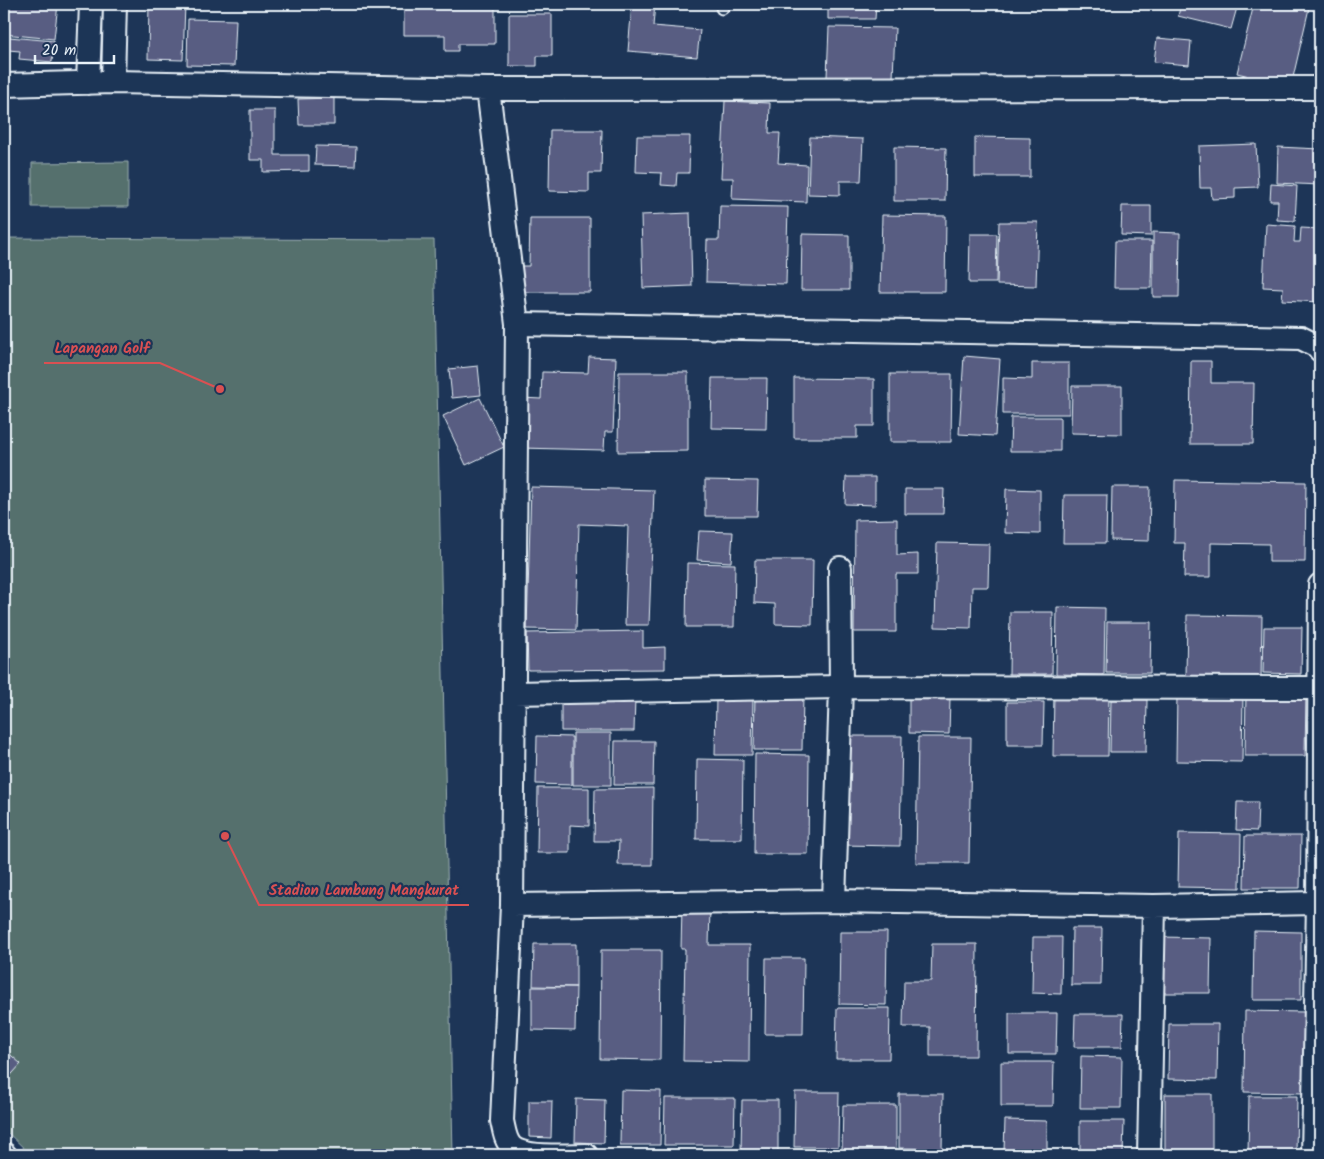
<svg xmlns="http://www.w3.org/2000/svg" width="1324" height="1159" font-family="Kalam,sans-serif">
  <rect width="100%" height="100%" fill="#1d3557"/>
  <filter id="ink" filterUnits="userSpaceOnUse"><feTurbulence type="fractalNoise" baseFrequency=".02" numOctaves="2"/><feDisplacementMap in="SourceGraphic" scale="10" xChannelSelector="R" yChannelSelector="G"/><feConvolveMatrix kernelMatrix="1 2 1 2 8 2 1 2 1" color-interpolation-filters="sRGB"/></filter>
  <g filter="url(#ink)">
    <path fill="#54706d" stroke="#9eb0b2" d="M 128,162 L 128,207 L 32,207 L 32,163 Z
      M 4,238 L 434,240 L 453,1155 L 31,1155 L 4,1129 Z"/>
    <path fill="#585d82" stroke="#e8f1f8" d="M 4,4 L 58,4 L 54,39 L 4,34 Z
      M 149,4 L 185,4 L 183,60 L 148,59 Z
      M 404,4 L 495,4 L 495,44 L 458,44 L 458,51 L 445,51 L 445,35 L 404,35 Z
      M 632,4 L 655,4 L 653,26 L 700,30 L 697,57 L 628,51 Z
      M 828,4 L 876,4 L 875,19 L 828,19 Z
      M 1181,4 L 1238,4 L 1231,29 L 1178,16 Z
      M 1254,4 L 1310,4 L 1291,86 L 1237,73 Z
      M 509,14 L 552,14 L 552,56 L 537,56 L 537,66 L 509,66 Z
      M 188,19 L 236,20 L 234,66 L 187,65 Z
      M 1320,26 L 1320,61 L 1314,60 Z
      M 829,27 L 895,28 L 893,78 L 827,77 Z
      M 9,37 L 54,41 L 52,62 L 19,59 L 20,51 L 8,50 Z
      M 1157,38 L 1191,41 L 1189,65 L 1154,62 Z
      M 334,98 L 334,125 L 299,125 L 298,99 Z
      M 725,101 L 770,103 L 769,133 L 780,133 L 778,163 L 807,165 L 806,202 L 732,199 L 733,178 L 721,178 Z
      M 250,110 L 275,110 L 275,155 L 309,155 L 309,171 L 263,172 L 263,160 L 250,160 Z
      M 550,130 L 602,130 L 601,173 L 589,173 L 589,192 L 549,191 Z
      M 637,136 L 690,136 L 689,173 L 677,173 L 676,186 L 661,185 L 662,173 L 636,172 Z
      M 810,137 L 863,139 L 861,181 L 840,181 L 840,195 L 808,194 Z
      M 975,137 L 1030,138 L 1030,177 L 975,177 Z
      M 1256,144 L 1258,187 L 1235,188 L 1235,198 L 1212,199 L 1211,188 L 1200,188 L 1199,146 Z
      M 316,146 L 356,147 L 355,166 L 315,165 Z
      M 894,147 L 946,148 L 945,201 L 894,201 Z
      M 1278,147 L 1320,149 L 1320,185 L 1277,183 Z
      M 1271,184 L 1297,186 L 1295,221 L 1277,220 L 1278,201 L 1270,201 Z
      M 720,206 L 788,207 L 786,284 L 706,282 L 707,240 L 719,240 Z
      M 1122,206 L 1151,206 L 1151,236 L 1121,235 Z
      M 690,213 L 692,286 L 643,288 L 641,215 Z
      M 882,215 L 946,216 L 945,292 L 880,292 Z
      M 530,218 L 590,218 L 590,292 L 516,292 L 516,266 L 529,266 Z
      M 999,222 L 1038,222 L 1036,286 L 997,285 Z
      M 1266,224 L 1295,226 L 1294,242 L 1300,242 L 1301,228 L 1320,229 L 1320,302 L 1282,300 L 1283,288 L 1263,287 Z
      M 1153,232 L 1180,233 L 1179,297 L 1153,297 Z
      M 802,234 L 849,235 L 849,290 L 801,290 Z
      M 970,234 L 997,234 L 996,283 L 969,283 Z
      M 1115,241 L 1152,241 L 1151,288 L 1114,288 Z
      M 964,356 L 1000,359 L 995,436 L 959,434 Z
      M 589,357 L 616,358 L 613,432 L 605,432 L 604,450 L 520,448 L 522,398 L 541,399 L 542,372 L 588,373 Z
      M 1191,361 L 1211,361 L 1211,383 L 1254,383 L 1253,444 L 1190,444 Z
      M 1032,363 L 1069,363 L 1069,414 L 1003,414 L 1003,378 L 1032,379 Z
      M 478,366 L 481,395 L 452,398 L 449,369 Z
      M 619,372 L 688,372 L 688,451 L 618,452 Z
      M 890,374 L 952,374 L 951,442 L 890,442 Z
      M 712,378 L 767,378 L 766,429 L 711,428 Z
      M 794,378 L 874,379 L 874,426 L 857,426 L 857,438 L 794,438 Z
      M 1072,386 L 1122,386 L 1122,434 L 1071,433 Z
      M 480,398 L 504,447 L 466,465 L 443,416 Z
      M 1011,417 L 1060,417 L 1060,451 L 1010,451 Z
      M 846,477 L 875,477 L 875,505 L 845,504 Z
      M 705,480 L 758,481 L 757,516 L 705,516 Z
      M 1175,480 L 1306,482 L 1305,562 L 1269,562 L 1269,544 L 1211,543 L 1211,577 L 1184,577 L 1185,543 L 1174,543 Z
      M 531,487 L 654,490 L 649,625 L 625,625 L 628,526 L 579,524 L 576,630 L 527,629 Z
      M 1112,487 L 1150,487 L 1149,541 L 1111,540 Z
      M 905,489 L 944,489 L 943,514 L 905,514 Z
      M 1006,489 L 1040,490 L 1040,534 L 1005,533 Z
      M 1064,495 L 1107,495 L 1106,543 L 1063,543 Z
      M 897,519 L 897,555 L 918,554 L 918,574 L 896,574 L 896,632 L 854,632 L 855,520 Z
      M 699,531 L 733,532 L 731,562 L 697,560 Z
      M 937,543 L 989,544 L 988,587 L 972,587 L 971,628 L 935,627 Z
      M 755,560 L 813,560 L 812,625 L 775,624 L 775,604 L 754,603 Z
      M 687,563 L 735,564 L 734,627 L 686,627 Z
      M 1057,607 L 1105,608 L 1104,675 L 1056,674 Z
      M 1010,612 L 1053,612 L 1052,674 L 1009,674 Z
      M 1187,615 L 1262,616 L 1261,679 L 1186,678 Z
      M 1107,622 L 1151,622 L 1150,673 L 1106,673 Z
      M 1264,627 L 1302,627 L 1301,674 L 1263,673 Z
      M 643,631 L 643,648 L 665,647 L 665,669 L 528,670 L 527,633 Z
      M 1054,692 L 1109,692 L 1108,756 L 1053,756 Z
      M 1246,692 L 1306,693 L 1305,756 L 1245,756 Z
      M 1177,694 L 1243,694 L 1242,762 L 1176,761 Z
      M 755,695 L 803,695 L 802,750 L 754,750 Z
      M 716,696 L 753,696 L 752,755 L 715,755 Z
      M 561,697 L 635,698 L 634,731 L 561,731 Z
      M 909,697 L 950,697 L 949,734 L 909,733 Z
      M 1111,700 L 1147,700 L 1146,752 L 1110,752 Z
      M 1007,702 L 1044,702 L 1043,745 L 1007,745 Z
      M 573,733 L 611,733 L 611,785 L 573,785 Z
      M 537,736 L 572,737 L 572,785 L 536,784 Z
      M 843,736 L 902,736 L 900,846 L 841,845 Z
      M 918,737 L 971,737 L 969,863 L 916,863 Z
      M 615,741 L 654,741 L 653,785 L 614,785 Z
      M 755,754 L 809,755 L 808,854 L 754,854 Z
      M 697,759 L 743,760 L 742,839 L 696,839 Z
      M 538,788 L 589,788 L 589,826 L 570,825 L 570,853 L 537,853 Z
      M 653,788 L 652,865 L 618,865 L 619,841 L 594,841 L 595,789 Z
      M 1237,802 L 1258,802 L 1257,831 L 1236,830 Z
      M 1179,833 L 1241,834 L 1240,888 L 1178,887 Z
      M 1245,836 L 1301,836 L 1300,888 L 1244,888 Z
      M 682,907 L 710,907 L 709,945 L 750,945 L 749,1062 L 683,1061 L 685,949 L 681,949 Z
      M 1072,928 L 1102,928 L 1101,985 L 1071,985 Z
      M 1254,931 L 1301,932 L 1301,1000 L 1253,1000 Z
      M 840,932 L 887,932 L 886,1005 L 839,1004 Z
      M 1033,937 L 1062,937 L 1061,994 L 1032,993 Z
      M 1160,937 L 1211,938 L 1210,993 L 1159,993 Z
      M 534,944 L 576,944 L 576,987 L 533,986 Z
      M 932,944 L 977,944 L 976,1056 L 930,1056 L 930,1027 L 903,1027 L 904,981 L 931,981 Z
      M 601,950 L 661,950 L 660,1060 L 600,1059 Z
      M 766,958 L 804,958 L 803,1034 L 765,1034 Z
      M 532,987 L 576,987 L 575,1031 L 532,1030 Z
      M 837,1008 L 890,1008 L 889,1059 L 836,1059 Z
      M 1245,1011 L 1305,1012 L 1304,1093 L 1244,1092 Z
      M 1009,1013 L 1057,1013 L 1056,1054 L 1009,1054 Z
      M 1075,1014 L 1123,1014 L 1122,1047 L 1074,1047 Z
      M 1169,1024 L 1218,1024 L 1217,1080 L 1168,1079 Z
      M 4,1049 L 21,1064 L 4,1083 Z
      M 1081,1056 L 1122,1057 L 1121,1108 L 1080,1108 Z
      M 1001,1062 L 1054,1062 L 1053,1106 L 1001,1106 Z
      M 621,1090 L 661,1091 L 660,1145 L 620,1145 Z
      M 795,1092 L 839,1092 L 838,1147 L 794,1147 Z
      M 899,1094 L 943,1094 L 942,1149 L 899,1148 Z
      M 1165,1094 L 1212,1094 L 1212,1155 L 1165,1155 Z
      M 1249,1096 L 1297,1096 L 1296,1155 L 1248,1155 Z
      M 665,1098 L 735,1098 L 734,1145 L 664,1145 Z
      M 576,1099 L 605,1100 L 604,1143 L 575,1142 Z
      M 742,1100 L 778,1100 L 778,1152 L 741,1152 Z
      M 529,1101 L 552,1101 L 551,1138 L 529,1137 Z
      M 843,1105 L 896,1105 L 896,1151 L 842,1151 Z
      M 1005,1120 L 1047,1121 L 1047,1152 L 1004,1151 Z
      M 1080,1121 L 1124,1121 L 1123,1154 L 1080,1153 Z"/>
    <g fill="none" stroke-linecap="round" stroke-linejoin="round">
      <g stroke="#e8f1f8" stroke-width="15">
        <path id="service" d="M 722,8 L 722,4"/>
      </g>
      <g stroke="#e8f1f8" stroke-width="26">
        <path id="minor" d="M 113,82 L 115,4
          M 88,83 L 91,4
          M 4,85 L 113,82 L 488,89 L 1320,88
          M 488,89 L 517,324 L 512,905 L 502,1121 C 504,1129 505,1141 512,1147 C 526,1159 568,1155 586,1155
          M 517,324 L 1301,338 L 1317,346 L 1320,350
          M 514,693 L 841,687 L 1319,688
          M 834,901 L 841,687 L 840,568
          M 512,905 L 834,901 L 1154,906 L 1318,903
          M 4,1154 L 5,1155
          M 1149,1155 L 1154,906
          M 1313,1155 L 1318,903 L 1320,585"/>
      </g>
      <use href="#service" stroke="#1d3557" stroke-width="11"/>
      <use href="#minor" stroke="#1d3557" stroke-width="22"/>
    </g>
  </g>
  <path fill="none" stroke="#da5052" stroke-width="2" d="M220 389L160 363H44M225 836L259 905H469"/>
  <g fill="#da5052" stroke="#1d3557" stroke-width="2">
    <circle cx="220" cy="389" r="5"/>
    <circle cx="225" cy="836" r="5"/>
  </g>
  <g font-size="15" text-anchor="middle" font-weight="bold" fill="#da5052" stroke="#1d3557" stroke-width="4.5" stroke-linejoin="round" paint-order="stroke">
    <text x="102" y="353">Lapangan Golf</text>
    <text x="364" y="895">Stadion Lambung Mangkurat</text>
  </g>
  <rect width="1324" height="1159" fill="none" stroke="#1d3557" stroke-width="20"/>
  <rect x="10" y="10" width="1304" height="1139" fill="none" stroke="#e8f1f8" stroke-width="2" filter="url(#ink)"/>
  <path d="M35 55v8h79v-8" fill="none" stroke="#e8f1f8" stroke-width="2.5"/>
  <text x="42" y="55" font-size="15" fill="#e8f1f8" stroke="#1d3557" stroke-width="4" paint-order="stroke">20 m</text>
</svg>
